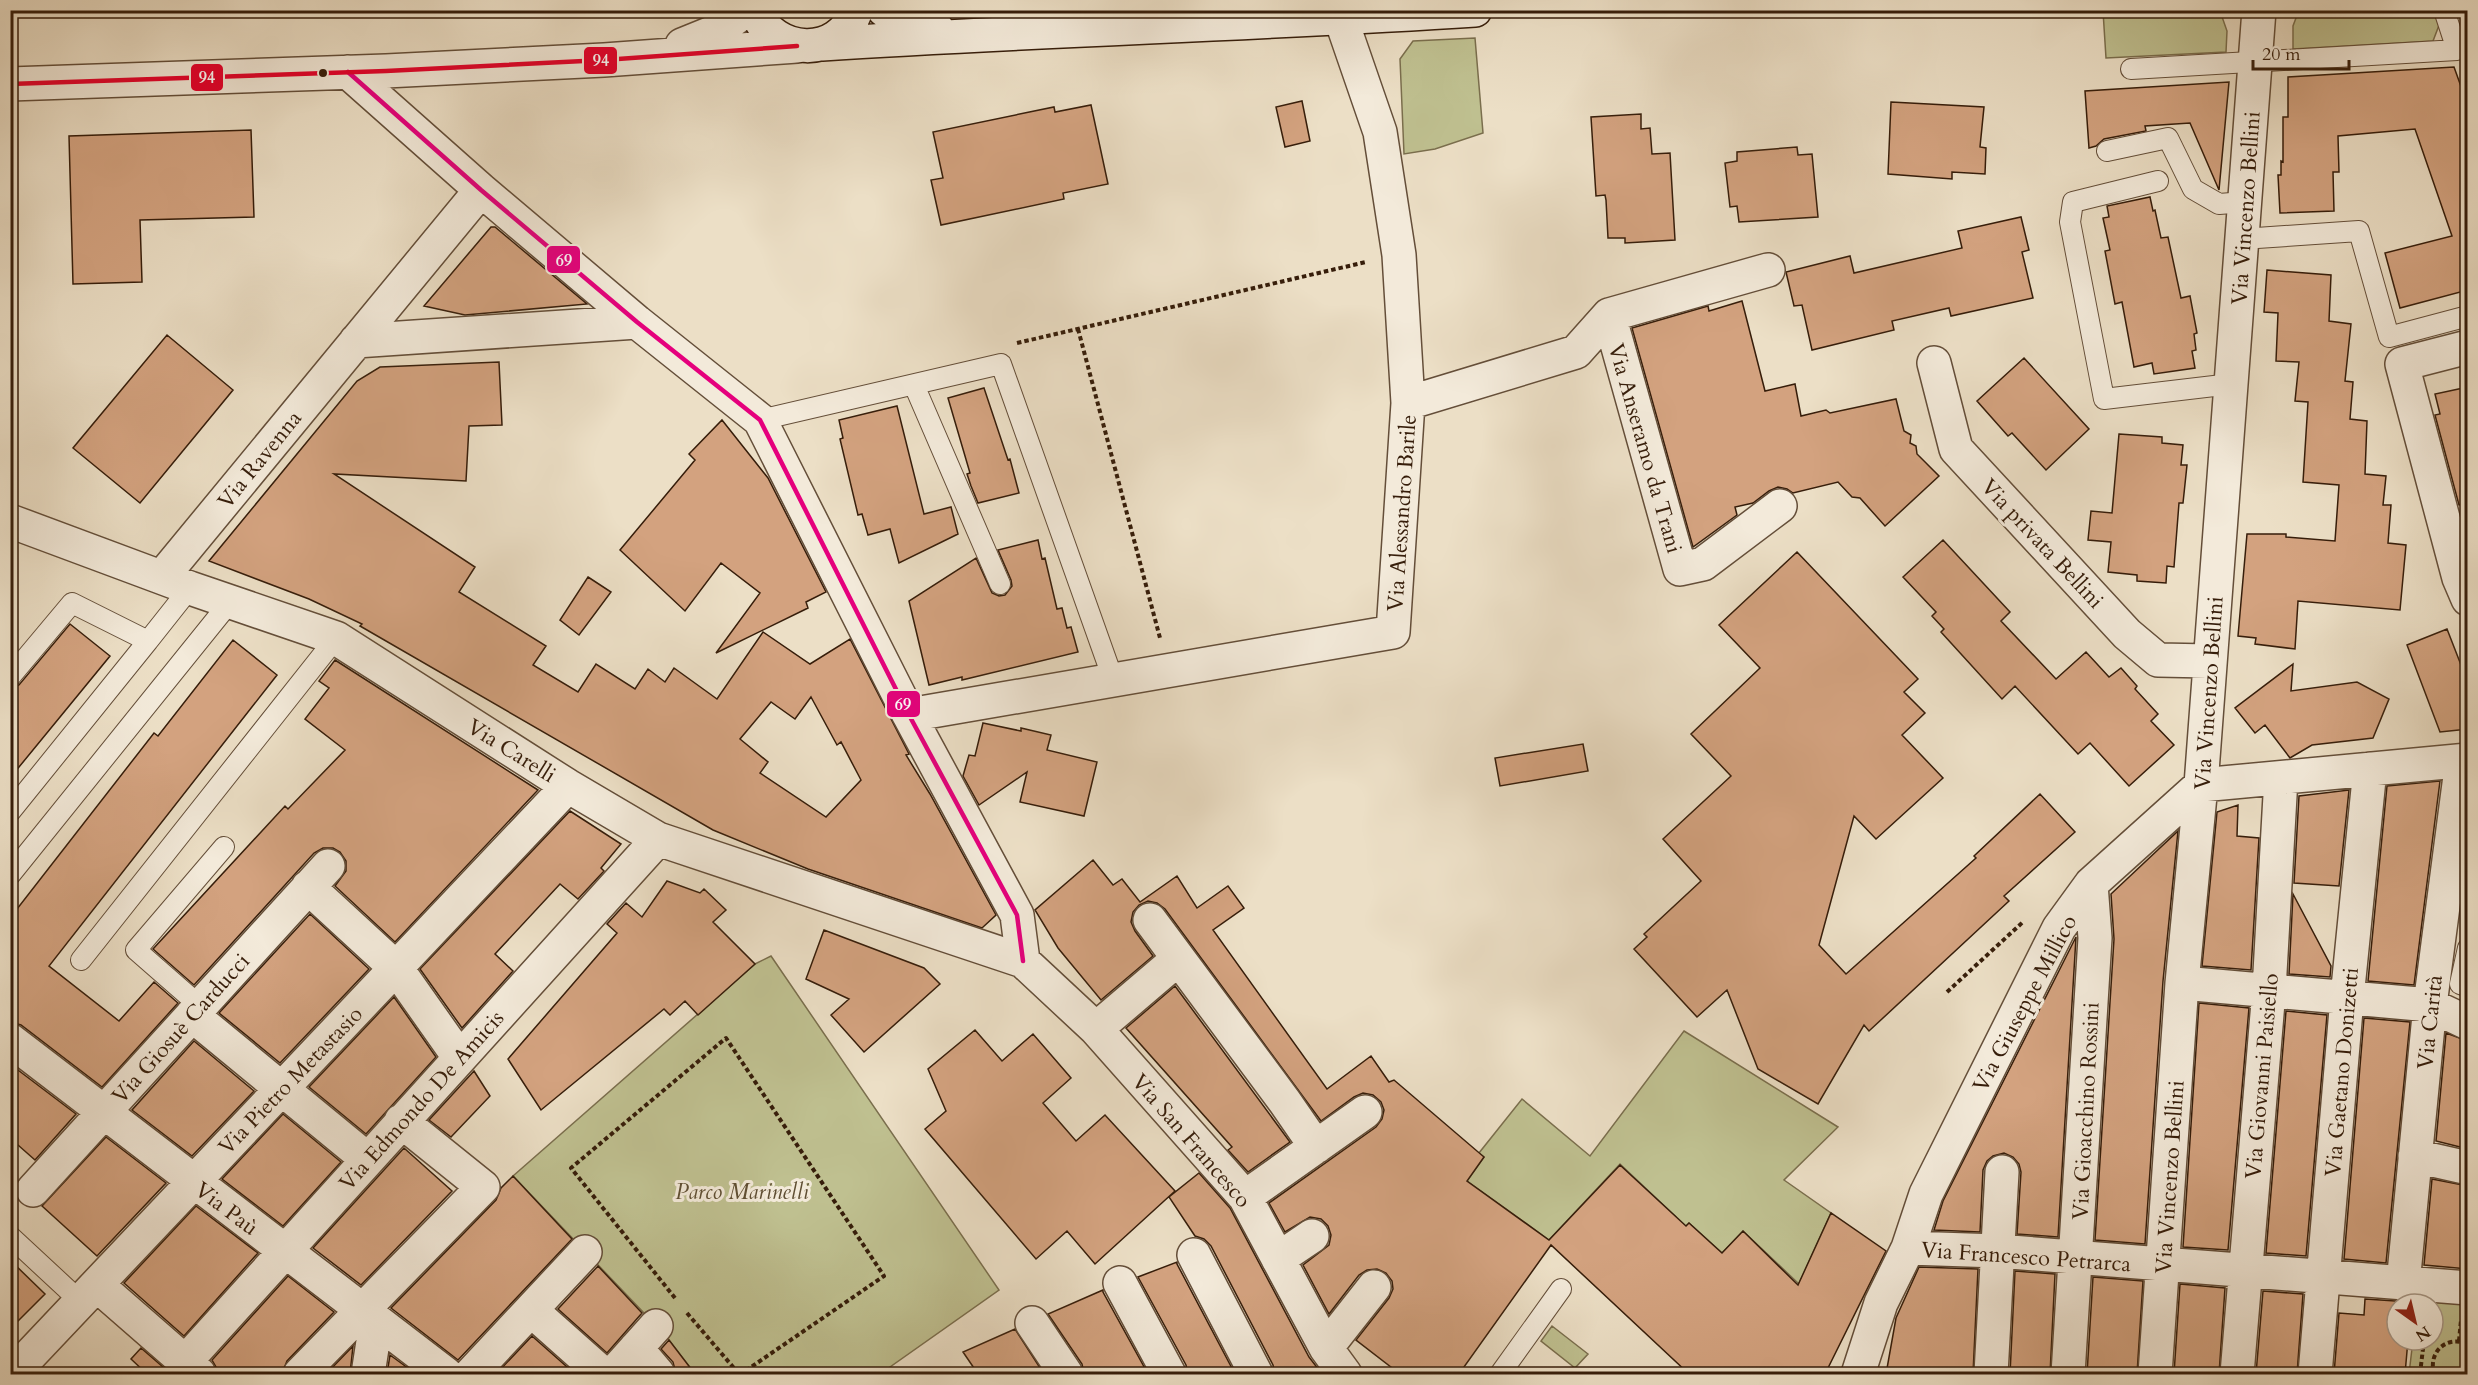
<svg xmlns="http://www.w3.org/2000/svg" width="2478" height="1385" font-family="Cardo,serif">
  <rect width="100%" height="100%" fill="#ecdfc6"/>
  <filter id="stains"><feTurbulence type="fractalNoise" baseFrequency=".00333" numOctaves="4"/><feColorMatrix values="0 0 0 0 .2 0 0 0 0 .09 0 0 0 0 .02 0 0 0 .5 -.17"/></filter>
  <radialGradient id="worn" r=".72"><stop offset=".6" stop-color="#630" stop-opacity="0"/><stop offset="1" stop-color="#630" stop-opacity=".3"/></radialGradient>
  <path fill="#bfc090" stroke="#7a6e4d" stroke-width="1.5" d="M 2299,10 L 2437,11 L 2441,20 L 2433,41 L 2293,49 L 2293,26 Z
    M 2103,11 L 2220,11 L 2227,31 L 2226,52 L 2106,58 Z
    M 1475,38 L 1483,133 L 1435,149 L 1404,154 L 1400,59 L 1413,41 Z
    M 771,956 L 999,1290 L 880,1374 L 695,1374 L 665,1335 L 513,1176 L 755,964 Z
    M 1684,1031 L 1838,1127 L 1784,1180 L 1831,1213 L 1799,1284 L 1743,1231 L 1722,1253 L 1689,1223 L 1680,1233 L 1676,1217 L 1620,1164 L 1549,1240 L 1467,1181 L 1484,1157 L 1479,1153 L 1522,1099 L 1590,1156 Z
    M 2417,1297 L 2467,1301 L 2467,1374 L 2409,1374 L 2413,1340 L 2433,1340 L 2433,1304 L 2416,1304 Z
    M 1552,1326 L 1588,1354 L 1575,1368 L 1541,1341 Z"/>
  <path fill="#d3a27f" stroke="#361d0a" stroke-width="1.5" fill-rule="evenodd" d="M 2454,67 L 2468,106 L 2468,290 L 2400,308 L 2385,253 L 2452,236 L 2415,129 L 2338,136 L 2339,172 L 2333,172 L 2334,211 L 2280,213 L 2278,175 L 2281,175 L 2281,161 L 2283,162 L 2283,117 L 2288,117 L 2288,77 Z
    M 2229,82 L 2219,190 L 2190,123 L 2145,126 L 2146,131 L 2104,139 L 2096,146 L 2089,148 L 2085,91 Z
    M 1302,101 L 1310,141 L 1285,147 L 1276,107 Z
    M 1891,102 L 1984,107 L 1980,147 L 1986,148 L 1985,174 L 1952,172 L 1952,179 L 1888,174 Z
    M 1091,105 L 1108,184 L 1063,193 L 1064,199 L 941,225 L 931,180 L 943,178 L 933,132 L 1054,107 L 1055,112 Z
    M 1641,114 L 1641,129 L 1650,128 L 1652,154 L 1670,153 L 1675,240 L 1625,243 L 1625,238 L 1608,238 L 1606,200 L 1605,195 L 1596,196 L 1591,117 Z
    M 251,130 L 254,217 L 140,220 L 142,282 L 73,284 L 69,136 Z
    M 1797,147 L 1798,155 L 1812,154 L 1818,217 L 1739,222 L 1737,206 L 1730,207 L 1725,163 L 1737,161 L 1737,152 Z
    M 2150,197 L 2153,211 L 2155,210 L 2161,238 L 2168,237 L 2181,298 L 2190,296 L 2197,333 L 2194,334 L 2196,350 L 2192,351 L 2195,368 L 2154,374 L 2152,363 L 2134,367 L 2122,302 L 2115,304 L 2105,251 L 2110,250 L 2103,218 L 2109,217 L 2107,206 Z
    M 2021,217 L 2029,250 L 2022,252 L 2033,298 L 1951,316 L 1949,308 L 1892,321 L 1894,330 L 1812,350 L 1802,305 L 1794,306 L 1786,272 L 1850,256 L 1854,273 L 1962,248 L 1958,231 Z
    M 491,227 L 495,227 L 587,304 L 465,315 L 424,306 Z
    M 2267,270 L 2331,275 L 2329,321 L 2351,324 L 2345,381 L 2353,382 L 2350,419 L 2367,421 L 2365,474 L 2386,476 L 2383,505 L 2391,505 L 2388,543 L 2406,545 L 2400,610 L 2298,601 L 2295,649 L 2255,644 L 2256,638 L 2238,636 L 2247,534 L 2286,534 L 2286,537 L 2335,541 L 2339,485 L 2303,482 L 2308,402 L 2295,401 L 2299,362 L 2276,361 L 2278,313 L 2264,312 Z
    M 1742,301 L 1765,391 L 1795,384 L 1801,416 L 1826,410 L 1830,413 L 1896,399 L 1904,431 L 1911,435 L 1910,443 L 1916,446 L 1917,454 L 1939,476 L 1885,526 L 1860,498 L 1852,497 L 1838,482 L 1793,493 L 1787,489 L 1778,487 L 1769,491 L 1753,503 L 1735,507 L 1737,515 L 1693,547 L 1632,328 L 1708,306 L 1709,311 Z
    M 167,335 L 233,390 L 140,503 L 73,448 Z
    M 2024,358 L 2089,429 L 2046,470 L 2012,433 L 2008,436 L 1977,401 Z
    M 499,362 L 502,425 L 469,426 L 466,481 L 334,474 L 475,567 L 459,592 L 546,646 L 533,665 L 578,692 L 596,664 L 635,689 L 648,669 L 665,682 L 674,668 L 717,699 L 763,632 L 810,664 L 850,639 L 909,754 L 906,755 L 930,794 L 996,915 L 982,928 L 808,869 L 713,830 L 360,626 L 362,624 L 309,599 L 209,561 L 357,381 L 380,367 ZM 811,697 L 837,745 L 841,742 L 861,780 L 826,817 L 760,773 L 768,762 L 740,739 L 771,702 L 795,719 Z
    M 2468,387 L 2468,504 L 2459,505 L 2435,415 L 2440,414 L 2435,394 Z
    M 984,388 L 1008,460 L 1010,459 L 1019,493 L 978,503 L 971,486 L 967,474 L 970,473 L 948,398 Z
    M 897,406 L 924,514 L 951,507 L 958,534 L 899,563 L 890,529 L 868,535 L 862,514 L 858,515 L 840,439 L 843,438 L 839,420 Z
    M 722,420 L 768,478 L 826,592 L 806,602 L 808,608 L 716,653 L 760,593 L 721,563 L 685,611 L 620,550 L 695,460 L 689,454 Z
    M 2119,434 L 2162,437 L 2162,443 L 2183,445 L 2181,465 L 2187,465 L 2183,503 L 2179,503 L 2174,567 L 2167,566 L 2166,583 L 2137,581 L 2137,575 L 2108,572 L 2111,542 L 2088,540 L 2091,511 L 2112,513 Z
    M 1038,540 L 1042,559 L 1045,558 L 1057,609 L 1062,608 L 1067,628 L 1071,627 L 1078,652 L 962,680 L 962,677 L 929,685 L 909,601 L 976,558 L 992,593 L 999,596 L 1005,595 L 1012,586 L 1011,580 L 998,550 Z
    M 1943,540 L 2010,612 L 2001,621 L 2056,679 L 2086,652 L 2109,677 L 2121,668 L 2137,686 L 2135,689 L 2158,714 L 2151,721 L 2174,745 L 2129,786 L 2090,743 L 2078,754 L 2015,686 L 2002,699 L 1941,632 L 1944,629 L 1932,616 L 1936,612 L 1903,577 Z
    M 1797,552 L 1918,679 L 1904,692 L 1925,713 L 1902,735 L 1943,778 L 1876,839 L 1854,816 L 1819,945 L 1846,974 L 1976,858 L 1974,856 L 2040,794 L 2075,832 L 2004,896 L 2009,901 L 1869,1031 L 1864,1025 L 1818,1104 L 1758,1069 L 1727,990 L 1697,1017 L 1634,949 L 1647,937 L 1644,934 L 1701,881 L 1663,839 L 1731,776 L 1691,734 L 1760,668 L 1719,625 Z
    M 588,577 L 611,592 L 579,635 L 560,620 Z
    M 70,624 L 110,656 L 10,778 L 10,689 L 19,685 Z
    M 2447,629 L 2468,683 L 2468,729 L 2440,732 L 2407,645 Z
    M 233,640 L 277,675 L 49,966 L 119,1021 L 154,982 L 178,1003 L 102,1087 L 21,1025 L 10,1022 L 10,918 L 154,733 L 158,736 Z
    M 335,660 L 538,790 L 395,942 L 335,886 L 346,871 L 346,861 L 340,852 L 333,848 L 323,848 L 314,853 L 295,874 L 194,985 L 153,949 L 285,806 L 288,809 L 345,750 L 305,719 L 329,688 L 319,681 Z
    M 2293,664 L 2291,691 L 2357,682 L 2389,699 L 2373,738 L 2312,745 L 2290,758 L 2265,725 L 2255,733 L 2235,708 Z
    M 983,723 L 1021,731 L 1021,728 L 1051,735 L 1047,750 L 1097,762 L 1084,816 L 1020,802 L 1027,772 L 979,805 L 963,776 L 969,755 L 975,756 Z
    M 1583,744 L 1588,771 L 1500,786 L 1495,758 Z
    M 2440,781 L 2414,985 L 2368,981 L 2387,786 Z
    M 2349,790 L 2339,886 L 2294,883 L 2299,796 Z
    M 2238,805 L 2237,836 L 2259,838 L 2251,970 L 2202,966 L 2217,812 Z
    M 570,811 L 621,844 L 601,868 L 604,871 L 578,899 L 560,884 L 495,954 L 513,971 L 462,1028 L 420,969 Z
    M 2178,831 L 2163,981 L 2145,1244 L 2095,1240 L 2114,939 L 2111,894 Z
    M 1093,860 L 1113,885 L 1122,879 L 1140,902 L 1177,876 L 1197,908 L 1228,886 L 1244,908 L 1213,930 L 1327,1089 L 1371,1056 L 1389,1082 L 1394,1080 L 1484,1157 L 1467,1181 L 1549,1240 L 1620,1165 L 1686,1226 L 1689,1223 L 1722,1253 L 1743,1231 L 1798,1285 L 1831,1213 L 1886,1251 L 1825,1374 L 1689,1374 L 1551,1245 L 1459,1374 L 1400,1374 L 1356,1340 L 1389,1298 L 1393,1289 L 1392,1281 L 1386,1273 L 1377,1269 L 1367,1270 L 1359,1275 L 1329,1314 L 1303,1265 L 1329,1245 L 1331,1235 L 1328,1226 L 1321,1219 L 1310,1217 L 1285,1232 L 1269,1203 L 1376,1127 L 1382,1119 L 1384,1110 L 1381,1102 L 1373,1095 L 1363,1093 L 1354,1097 L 1321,1121 L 1165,909 L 1157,903 L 1148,901 L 1139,905 L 1133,912 L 1131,922 L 1135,931 L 1153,956 L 1101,1000 L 1058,948 L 1035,910 Z
    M 667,881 L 700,893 L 704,889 L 726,910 L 713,922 L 755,964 L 698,1015 L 685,1001 L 670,1015 L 664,1009 L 541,1110 L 508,1059 L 617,933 L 607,924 L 626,903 L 642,917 Z
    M 2293,894 L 2331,966 L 2330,977 L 2289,974 Z
    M 310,914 L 369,969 L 280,1063 L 219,1013 Z
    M 824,930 L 924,968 L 940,984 L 864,1052 L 831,1015 L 849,999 L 806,979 Z
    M 2076,937 L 2058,1237 L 2017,1234 L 2021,1172 L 2019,1164 L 2013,1157 L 2004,1153 L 1993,1156 L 1987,1161 L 1983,1170 L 1980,1232 L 1934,1230 L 1943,1201 Z
    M 1175,986 L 1290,1142 L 1248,1172 L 1228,1150 L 1232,1147 L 1126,1028 Z
    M 394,997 L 436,1057 L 366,1134 L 309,1087 Z
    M 2199,1003 L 2249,1008 L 2228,1250 L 2183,1247 Z
    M 2286,1011 L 2327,1015 L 2306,1256 L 2266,1253 Z
    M 2364,1018 L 2410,1022 L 2386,1263 L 2344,1259 Z
    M 975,1030 L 1002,1061 L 1033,1034 L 1071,1078 L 1043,1103 L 1076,1141 L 1105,1115 L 1175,1191 L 1095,1264 L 1067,1231 L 1036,1259 L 925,1129 L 946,1111 L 928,1069 Z
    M 2446,1033 L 2468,1041 L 2468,1149 L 2436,1141 Z
    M 194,1041 L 254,1091 L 192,1156 L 132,1110 Z
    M 10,1064 L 76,1114 L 35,1160 L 10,1138 Z
    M 474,1071 L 490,1096 L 451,1137 L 429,1120 Z
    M 283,1114 L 341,1162 L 283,1226 L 222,1179 Z
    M 106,1137 L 166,1183 L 97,1256 L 42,1206 Z
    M 404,1148 L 452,1191 L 361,1285 L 313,1248 Z
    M 1199,1173 L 1230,1208 L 1309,1357 L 1319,1370 L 1309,1374 L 1275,1374 L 1273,1365 L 1211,1246 L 1204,1239 L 1195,1236 L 1169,1197 Z
    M 513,1176 L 572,1239 L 458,1360 L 391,1308 L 496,1200 L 501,1188 Z
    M 2432,1179 L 2468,1186 L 2468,1269 L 2424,1265 Z
    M 196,1206 L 258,1253 L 184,1336 L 124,1283 Z
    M 10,1260 L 45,1294 L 10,1329 Z
    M 1177,1262 L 1177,1264 L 1235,1374 L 1188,1374 L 1186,1365 L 1138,1277 Z
    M 598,1266 L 642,1313 L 607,1353 L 558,1309 Z
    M 1919,1267 L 1978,1269 L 1973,1374 L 1886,1374 L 1896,1318 Z
    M 2015,1271 L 2055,1274 L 2050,1374 L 2010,1374 Z
    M 288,1276 L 334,1312 L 287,1361 L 282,1374 L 217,1374 L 216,1367 L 212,1360 Z
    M 2093,1277 L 2143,1281 L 2137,1374 L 2087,1374 Z
    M 2180,1284 L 2225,1288 L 2219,1374 L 2174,1374 Z
    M 1103,1290 L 1103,1292 L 1148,1374 L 1084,1374 L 1082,1364 L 1048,1314 Z
    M 2263,1291 L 2303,1294 L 2297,1374 L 2256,1374 Z
    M 2365,1299 L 2411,1302 L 2397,1304 L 2397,1340 L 2408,1340 L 2405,1374 L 2334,1374 L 2339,1313 L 2364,1315 Z
    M 1015,1329 L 1044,1374 L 978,1374 L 963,1352 Z
    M 532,1336 L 575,1374 L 496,1374 Z
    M 669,1340 L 695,1374 L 676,1374 L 673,1362 L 661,1349 Z
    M 353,1346 L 350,1374 L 326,1374 Z
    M 141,1348 L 171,1374 L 147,1374 L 131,1359 Z
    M 390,1355 L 416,1374 L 387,1374 Z"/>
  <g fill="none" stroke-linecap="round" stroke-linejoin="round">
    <g stroke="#644e39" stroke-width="22">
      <path id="lane" d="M 2131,69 L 2457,50 L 2444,10
        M 2107,151 L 2168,138 L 2193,189 L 2219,204 L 2245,202
        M 2158,181 L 2073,202 L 2070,222 L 2104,399 L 2231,384
        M 2242,239 L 2359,231 L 2389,337 L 2468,316
        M 914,385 L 1000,584
        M 760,420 L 1001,364 L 1113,679
        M 10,677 L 72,603 L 148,641 L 190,588
        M 10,812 L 148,641
        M 10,875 L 230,602
        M 2468,948 L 2460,984 L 2468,987
        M 81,960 L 336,638
        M 200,1006 L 136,950 L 224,847
        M 10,1236 L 81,1302
        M 1500,1374 L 1561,1289"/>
    </g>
    <g stroke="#644e39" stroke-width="36">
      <path id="street" d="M 682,45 L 719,30 L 746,10
        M 348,72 L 481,190 L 637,322 L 760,420 L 909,715 L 1017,915 L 1023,961
        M 10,84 L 386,71 L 604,60 L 797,46
        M 1609,315 L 1768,270
        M 356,341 L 637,322
        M 2468,347 L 2402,364 L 2459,578 L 2468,599
        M 1934,363 L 1956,449 L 2127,634 L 2158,660 L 2210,661
        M 1408,403 L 1576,352 L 1609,315 L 1680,569 L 1703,564 L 1780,506
        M 10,521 L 190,588 L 336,638 L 568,786 L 658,839 L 1023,961 L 1096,1029 L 1245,1197 L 1326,1348 L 1345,1374
        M 162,577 L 481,190
        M 909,715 L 1393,632 L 1408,403 L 1399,255 L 1380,132 L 1341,19
        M 308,887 L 397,969 L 459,1057
        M 1150,920 L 1285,1102 L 1316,1147
        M 2182,983 L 2430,1005 L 2468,1023
        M 192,1015 L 367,1159
        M 1096,1029 L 1178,959
        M 10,1040 L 446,1374
        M 2415,1156 L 2468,1168
        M 33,1190 L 328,866
        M 1245,1197 L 1365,1112
        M 1908,1248 L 1998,1251 L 2468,1288
        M 1194,1255 L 1256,1374
        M 1278,1259 L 1312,1236
        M 1120,1283 L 1169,1374
        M 2403,1284 L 2430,1005 L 2462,761
        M 97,1285 L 199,1374
        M 531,1310 L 603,1374
        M 1032,1323 L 1066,1374
        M 636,1348 L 658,1374
        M 1326,1348 L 1374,1287
        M 185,1362 L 658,839
        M 12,1374 L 568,786
        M 300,1374 L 483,1187 L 401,1121
        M 368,1374 L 376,1322
        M 471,1374 L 585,1252
        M 613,1374 L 656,1326
        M 1858,1374 L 1881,1303 L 1908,1248 L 1926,1194 L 2059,928 L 2091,884 L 2201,785 L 2468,760
        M 1991,1374 L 2002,1172
        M 2068,1374 L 2095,938 L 2091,884
        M 2155,1374 L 2182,983 L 2201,785 L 2259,10
        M 2237,1374 L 2269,990 L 2281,778
        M 2315,1374 L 2347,998 L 2370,769"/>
    </g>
    <g stroke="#361d0a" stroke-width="36">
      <path id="secondary" d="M 755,10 C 773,56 840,59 856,10
        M 884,10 L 903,21 L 937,29
        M 822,44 C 1039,30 1258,24 1475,10"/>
    </g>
    <path stroke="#361d0a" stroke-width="4" stroke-dasharray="4.5 3" stroke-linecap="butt" d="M 1078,329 L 1160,638
      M 1017,343 L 1366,262
      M 1947,992 L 2024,921
      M 675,1298 L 571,1168 L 726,1038 L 884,1276 L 741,1374
      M 687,1313 L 739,1374
      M 2459,1341 L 2461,1320
      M 2420,1374 L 2424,1340
      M 2434,1374 C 2428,1352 2446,1335 2468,1344"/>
    <use href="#lane" stroke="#f3eada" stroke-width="20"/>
    <use href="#street" stroke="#f3eada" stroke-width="33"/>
    <use href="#secondary" stroke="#f3eada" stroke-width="33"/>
    <g stroke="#f3eada" stroke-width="9">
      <path id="bus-1" d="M 348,72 L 481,190 L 637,322 L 760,420 L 909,715 L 1017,915 L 1023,961"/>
    </g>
    <g stroke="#f3eada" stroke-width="9">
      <path id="bus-2" d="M 10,84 L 386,71 L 604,60 L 797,46"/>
    </g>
    <use href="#bus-1" stroke="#e5007d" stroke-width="4.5"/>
    <use href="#bus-2" stroke="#e4002b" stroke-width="4.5"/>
  </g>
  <circle fill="#361d0a" stroke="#f3eada" stroke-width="2" cx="323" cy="73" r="5"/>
  <g text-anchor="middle" stroke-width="6" stroke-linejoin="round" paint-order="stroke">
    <g font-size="22" fill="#361d0a" stroke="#f3eada">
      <text transform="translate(2245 208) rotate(-86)" y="8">Via Vincenzo Bellini</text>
      <text transform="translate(1646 448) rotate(74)" y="8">Via Anseramo da Trani</text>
      <text transform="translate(259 459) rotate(-51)" y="8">Via Ravenna</text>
      <text transform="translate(1401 513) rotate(-86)" y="8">Via Alessandro Barile</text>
      <text transform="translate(2043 543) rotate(47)" y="8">Via privata Bellini</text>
      <text transform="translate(2208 693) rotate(-86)" y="8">Via Vincenzo Bellini</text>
      <text transform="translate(512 750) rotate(32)" y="8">Via Carelli</text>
      <text transform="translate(2024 1003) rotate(-62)" y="8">Via Giuseppe Millico</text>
      <text transform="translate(2429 1022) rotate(-84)" y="8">Via Carità</text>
      <text transform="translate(180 1028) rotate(-48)" y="8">Via Giosuè Carducci</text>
      <text transform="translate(2341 1072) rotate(-85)" y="8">Via Gaetano Donizetti</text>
      <text transform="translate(2261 1076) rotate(-85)" y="8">Via Giovanni Paisiello</text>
      <text transform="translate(290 1080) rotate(-46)" y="8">Via Pietro Metastasio</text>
      <text transform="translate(421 1100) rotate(-48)" y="8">Via Edmondo De Amicis</text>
      <text transform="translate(2085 1111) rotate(-87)" y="8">Via Gioacchino Rossini</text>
      <text transform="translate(1192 1140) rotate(49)" y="8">Via San Francesco</text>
      <text transform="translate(2169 1177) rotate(-86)" y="8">Via Vincenzo Bellini</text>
      <text transform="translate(227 1208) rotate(37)" y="8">Via Paù</text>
      <text transform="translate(2026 1256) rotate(4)" y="8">Via Francesco Petrarca</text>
    </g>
    <g font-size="22" font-style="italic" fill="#5f4e32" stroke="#f3eada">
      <text x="742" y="1199">Parco Marinelli</text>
    </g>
  </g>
  <g stroke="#f3eada" stroke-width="2">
    <rect x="583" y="46" width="35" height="29" rx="6" fill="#e4002b"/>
    <rect x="190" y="63" width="34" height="29" rx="6" fill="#e4002b"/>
    <rect x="546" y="245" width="35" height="29" rx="6" fill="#e5007d"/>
    <rect x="886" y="690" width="35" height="28" rx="6" fill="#e5007d"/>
  </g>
  <g font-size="16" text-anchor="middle" font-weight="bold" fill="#fff">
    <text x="601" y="66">94</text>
    <text x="207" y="83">94</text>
    <text x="564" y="266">69</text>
    <text x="903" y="710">69</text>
  </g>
  <rect width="2478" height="1385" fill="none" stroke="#ecdfc6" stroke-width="36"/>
  <rect x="12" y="12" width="2454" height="1361" fill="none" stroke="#361d0a" stroke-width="3"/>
  <rect x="18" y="18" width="2442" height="1349" fill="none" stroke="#361d0a" stroke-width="1.5"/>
  <g transform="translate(2415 1322) rotate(146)"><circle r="28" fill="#f3eada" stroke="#a79887" stroke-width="1.5"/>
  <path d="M0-4.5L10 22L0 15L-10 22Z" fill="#8f2418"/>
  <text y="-9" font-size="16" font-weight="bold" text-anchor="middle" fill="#361d0a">N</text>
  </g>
  <path d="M2253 60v9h96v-9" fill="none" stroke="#361d0a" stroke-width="3"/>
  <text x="2262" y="60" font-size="18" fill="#361d0a" stroke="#f3eada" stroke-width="4.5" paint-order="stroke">20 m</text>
  <rect width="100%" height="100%" filter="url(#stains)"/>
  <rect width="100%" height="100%" fill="url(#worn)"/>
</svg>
